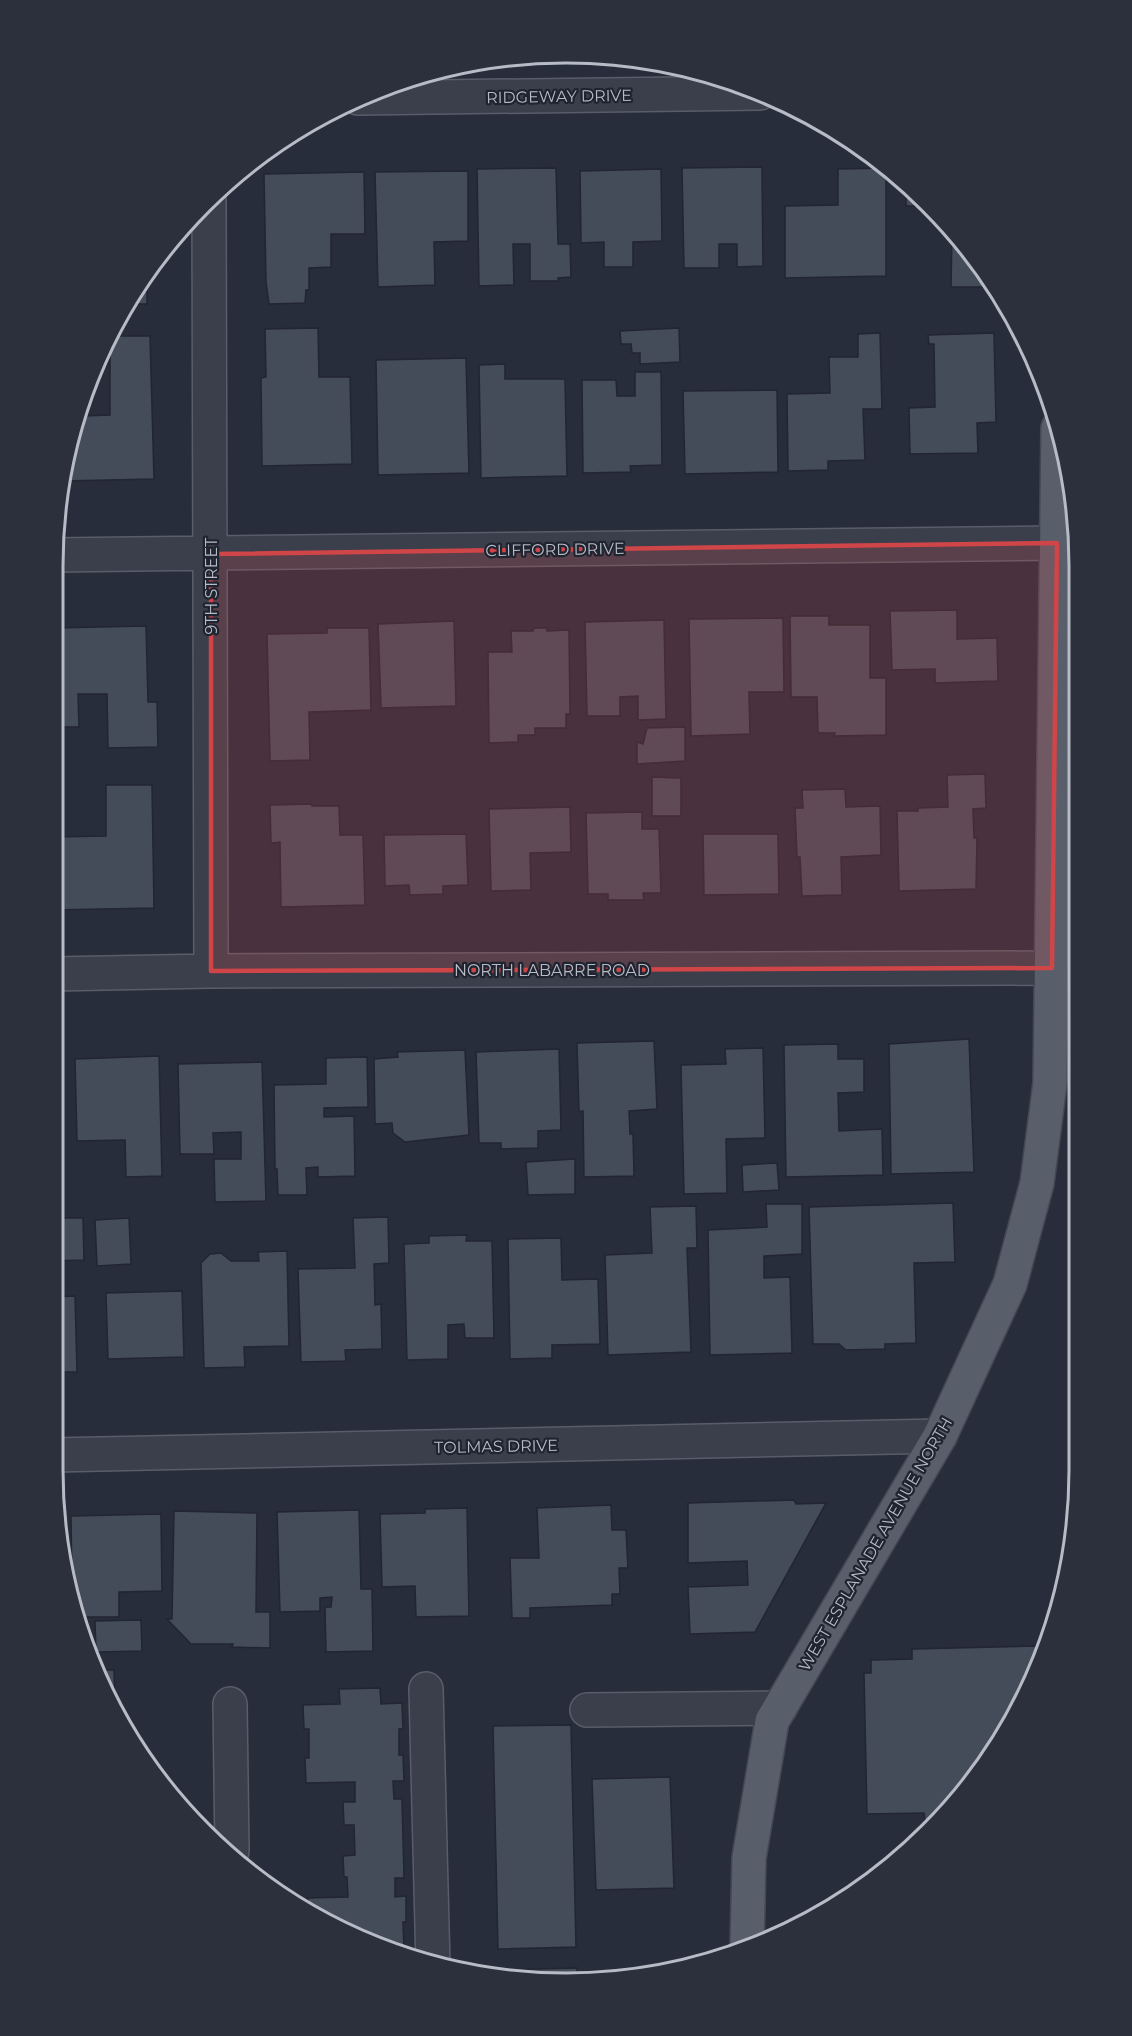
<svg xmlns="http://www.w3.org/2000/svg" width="1132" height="2036" font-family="Montserrat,sans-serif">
  <rect width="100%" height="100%" fill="#272d3b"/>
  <path fill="#444b59" stroke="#222632" stroke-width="1.5" d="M 762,167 L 763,266 L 737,267 L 737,244 L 719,244 L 719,268 L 684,268 L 682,168 Z
    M 556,168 L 558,244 L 570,244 L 571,277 L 558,278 L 558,281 L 530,281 L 530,244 L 513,244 L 514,285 L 479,286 L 477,169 Z
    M 886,168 L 886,276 L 785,278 L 785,206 L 838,205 L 838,169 Z
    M 661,169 L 662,241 L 633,242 L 633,267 L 604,267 L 604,242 L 581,243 L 580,171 Z
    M 468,171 L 468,241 L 434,242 L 435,285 L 378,287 L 375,172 Z
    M 364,172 L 365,234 L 331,234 L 331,267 L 309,268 L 309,290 L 306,290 L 305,303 L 269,304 L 266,282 L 264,174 Z
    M 906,181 L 927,206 L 906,206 Z
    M 952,234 L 993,281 L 996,287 L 951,287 Z
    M 147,274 L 147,304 L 125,304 Z
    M 318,328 L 319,377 L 350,377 L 352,464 L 262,466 L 261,378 L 266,377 L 265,329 Z
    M 679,328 L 680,362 L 640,364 L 640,353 L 632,353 L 631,344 L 621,344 L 620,331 Z
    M 880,333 L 882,409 L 863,409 L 865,460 L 828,461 L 828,470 L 788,471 L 787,394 L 830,393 L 829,357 L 858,357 L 858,334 Z
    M 994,333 L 996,422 L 977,423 L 978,453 L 910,454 L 909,408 L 935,407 L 934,344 L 929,344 L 928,335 Z
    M 110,336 L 150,336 L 154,479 L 62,481 L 70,433 L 82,404 L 84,404 L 84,416 L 110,415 Z
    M 466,358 L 469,473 L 378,475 L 376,360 Z
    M 505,364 L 505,379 L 565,379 L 567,476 L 481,478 L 479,365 Z
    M 635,372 L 661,372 L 662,465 L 630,466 L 631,472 L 583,473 L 582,380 L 616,380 L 617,396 L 635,396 Z
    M 777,390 L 778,472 L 685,474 L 683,391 Z
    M 957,610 L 957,639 L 997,638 L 998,681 L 935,683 L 935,669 L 892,670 L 890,611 Z
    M 790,616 L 829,616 L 829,625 L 870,625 L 870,678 L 886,678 L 886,735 L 834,736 L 835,733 L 818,733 L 817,697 L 791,697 Z
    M 783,618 L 784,692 L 749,692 L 750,734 L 691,736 L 689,619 Z
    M 664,620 L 666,719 L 638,720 L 638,696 L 620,697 L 620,716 L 587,716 L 585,622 Z
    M 454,621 L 456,706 L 381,708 L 378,624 Z
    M 146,626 L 148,702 L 157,702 L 158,747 L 108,748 L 107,694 L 78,694 L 79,727 L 53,727 L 53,628 Z
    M 327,628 L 369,628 L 371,710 L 309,712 L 310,760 L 270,761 L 267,634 L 327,633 Z
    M 534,628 L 547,628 L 547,631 L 569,630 L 570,714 L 566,714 L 566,728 L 535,728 L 535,735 L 518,735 L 518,742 L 489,743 L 488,652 L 512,652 L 511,631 L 533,631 Z
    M 685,727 L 685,761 L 637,764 L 637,742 L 643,744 L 647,728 Z
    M 985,774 L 986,808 L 973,809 L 974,838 L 977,838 L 976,889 L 899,891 L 897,811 L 918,811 L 918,808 L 948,807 L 947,775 Z
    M 652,777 L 681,778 L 681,816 L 652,816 Z
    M 106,785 L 152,785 L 154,908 L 53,910 L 53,837 L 106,836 Z
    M 845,789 L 846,807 L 880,806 L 881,855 L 841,857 L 842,895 L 802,896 L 800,857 L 797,857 L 795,808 L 803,808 L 802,790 Z
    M 312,804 L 312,806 L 339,806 L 340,835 L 363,835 L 365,905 L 281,907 L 280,842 L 271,843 L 270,805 Z
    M 570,807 L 571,852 L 530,853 L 531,890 L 491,891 L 489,809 Z
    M 642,812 L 642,829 L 659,829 L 661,893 L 643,893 L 644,900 L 608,900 L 608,894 L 588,894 L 586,813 Z
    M 466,834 L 468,885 L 443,886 L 443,894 L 410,895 L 409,885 L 385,886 L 384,835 Z
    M 703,834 L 778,834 L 779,894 L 704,895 Z
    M 969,1039 L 974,1172 L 891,1174 L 889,1044 Z
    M 654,1041 L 657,1109 L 629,1111 L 630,1134 L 633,1134 L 634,1176 L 584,1177 L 583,1111 L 579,1112 L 577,1043 Z
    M 838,1044 L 838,1059 L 864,1059 L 864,1092 L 838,1093 L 839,1131 L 882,1129 L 883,1175 L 786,1177 L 784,1045 Z
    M 763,1048 L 765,1138 L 726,1139 L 727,1193 L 684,1194 L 681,1065 L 726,1064 L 725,1049 Z
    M 559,1049 L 561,1130 L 538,1131 L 538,1148 L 501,1149 L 501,1143 L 479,1143 L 476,1052 Z
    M 465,1050 L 469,1135 L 405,1142 L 393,1133 L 392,1123 L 375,1124 L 374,1059 L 398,1057 L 397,1052 Z
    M 159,1056 L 162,1176 L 126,1177 L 125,1140 L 77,1141 L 75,1059 Z
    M 367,1057 L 368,1107 L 324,1108 L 324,1117 L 354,1116 L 355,1176 L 318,1177 L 318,1167 L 306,1168 L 307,1195 L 278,1195 L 277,1169 L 275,1169 L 274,1085 L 326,1084 L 326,1058 Z
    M 262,1062 L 266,1201 L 215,1202 L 214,1159 L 241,1159 L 241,1132 L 213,1133 L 214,1154 L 180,1154 L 178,1064 Z
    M 53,1093 L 60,1093 L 61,1173 L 53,1174 Z
    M 575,1159 L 575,1194 L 528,1195 L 526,1162 Z
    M 777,1163 L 779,1190 L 743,1192 L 742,1165 Z
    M 953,1203 L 955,1262 L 914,1263 L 916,1343 L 885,1344 L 885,1349 L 846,1350 L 839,1344 L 813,1344 L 809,1207 Z
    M 766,1204 L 802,1204 L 802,1254 L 764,1256 L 764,1278 L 790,1277 L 792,1353 L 710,1355 L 708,1230 L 767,1227 Z
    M 696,1206 L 697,1248 L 687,1248 L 691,1352 L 608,1355 L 605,1255 L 652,1253 L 650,1207 Z
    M 388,1217 L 389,1263 L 374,1264 L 375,1305 L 381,1304 L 382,1349 L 345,1350 L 346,1361 L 301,1362 L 298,1269 L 355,1268 L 353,1218 Z
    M 53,1218 L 83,1218 L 84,1260 L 54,1261 Z
    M 129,1218 L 131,1264 L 97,1266 L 95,1220 Z
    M 467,1235 L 466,1241 L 492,1241 L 494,1338 L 465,1338 L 464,1324 L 448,1325 L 448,1359 L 407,1360 L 404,1244 L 429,1243 L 429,1236 Z
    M 561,1238 L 562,1280 L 598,1279 L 600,1344 L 552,1345 L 552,1358 L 510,1359 L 508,1239 Z
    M 287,1251 L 289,1346 L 244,1347 L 245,1367 L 204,1368 L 201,1263 L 210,1254 L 221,1253 L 231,1261 L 259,1261 L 258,1252 Z
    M 182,1291 L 184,1357 L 108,1359 L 106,1293 Z
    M 75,1296 L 77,1372 L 53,1372 L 53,1297 Z
    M 794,1500 L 796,1504 L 826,1503 L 755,1632 L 690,1634 L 688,1587 L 748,1585 L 747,1561 L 688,1563 L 688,1503 Z
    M 611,1505 L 612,1530 L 626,1530 L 628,1568 L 619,1568 L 620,1594 L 612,1594 L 612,1605 L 530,1608 L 530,1618 L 512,1618 L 510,1558 L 539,1558 L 537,1508 Z
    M 467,1508 L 469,1616 L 416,1617 L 415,1586 L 382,1587 L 380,1514 L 425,1513 L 425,1509 Z
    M 359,1510 L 361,1589 L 372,1589 L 373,1651 L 326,1652 L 325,1607 L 331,1607 L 332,1597 L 320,1598 L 320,1611 L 280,1612 L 277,1512 Z
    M 174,1511 L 257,1513 L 256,1612 L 270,1612 L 270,1648 L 232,1647 L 233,1644 L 191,1644 L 167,1619 L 172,1619 Z
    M 161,1514 L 162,1591 L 119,1592 L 119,1617 L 77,1617 L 72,1589 L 71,1516 Z
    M 141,1620 L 142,1651 L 96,1652 L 95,1621 Z
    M 1036,1646 L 1036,1666 L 1011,1726 L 934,1820 L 925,1820 L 924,1813 L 867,1814 L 864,1673 L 871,1673 L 871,1660 L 912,1659 L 912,1649 Z
    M 99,1670 L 114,1670 L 115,1700 Z
    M 380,1688 L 381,1704 L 402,1703 L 403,1729 L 399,1729 L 399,1755 L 403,1755 L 404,1781 L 393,1781 L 394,1799 L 402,1799 L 404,1878 L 395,1878 L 395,1897 L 406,1896 L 406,1922 L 403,1922 L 404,1949 L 407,1949 L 407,1954 L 308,1909 L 308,1898 L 348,1897 L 347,1877 L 344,1877 L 343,1856 L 355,1855 L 354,1825 L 344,1825 L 343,1802 L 355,1802 L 355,1782 L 306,1783 L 305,1758 L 309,1758 L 309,1729 L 304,1729 L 303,1705 L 340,1704 L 339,1689 Z
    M 571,1725 L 576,1947 L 498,1949 L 493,1726 Z
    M 670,1777 L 674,1888 L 596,1890 L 592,1779 Z
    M 577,1968 L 577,1980 L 499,1972 L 499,1970 Z"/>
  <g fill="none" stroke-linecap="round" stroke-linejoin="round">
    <g stroke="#595d69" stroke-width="36">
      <path id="minor" d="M 358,98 L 760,93
        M 209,200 L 211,971
        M 54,555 L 1057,543
        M 53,974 L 211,971 L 1052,968
        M 53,1455 L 940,1436
        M 426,1689 L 433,1966
        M 230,1704 L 232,1851
        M 587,1710 L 780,1708"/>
    </g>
    <g stroke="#444854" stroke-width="36">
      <path id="major" d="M 747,1948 L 749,1858 L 772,1721 L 940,1436 L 1010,1284 L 1037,1183 L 1050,1083 L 1058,428"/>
    </g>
    <use href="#minor" stroke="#3b3f4b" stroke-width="33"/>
    <use href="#major" stroke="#595e6b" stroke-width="33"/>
  </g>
  <path fill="#d04548" fill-opacity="0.2" stroke="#d04548" stroke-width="4.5" stroke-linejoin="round" d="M 1057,543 L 1052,968 L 211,971 L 211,554 Z"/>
  <g text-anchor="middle" stroke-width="4.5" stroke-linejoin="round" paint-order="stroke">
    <g font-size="16" fill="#b6bbc6" stroke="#202430">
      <text transform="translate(559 96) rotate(-1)" y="6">RIDGEWAY DRIVE</text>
      <text transform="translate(555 549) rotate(-1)" y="6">CLIFFORD DRIVE</text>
      <text transform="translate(211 586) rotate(-90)" y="6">9TH STREET</text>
      <text x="552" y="976">NORTH LABARRE ROAD</text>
      <text transform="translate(496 1446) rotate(-1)" y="6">TOLMAS DRIVE</text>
      <text transform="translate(875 1544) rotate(-60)" y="6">WEST ESPLANADE AVENUE NORTH</text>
    </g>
  </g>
  <path d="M0 0H1132V2036H0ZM566 63H566A503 503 0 0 1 1069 566V1470A503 503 0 0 1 566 1973H566A503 503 0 0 1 63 1470V566A503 503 0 0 1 566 63Z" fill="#2c303c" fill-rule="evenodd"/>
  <path fill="none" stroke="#b6bbc6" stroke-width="3" d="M566 63H566A503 503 0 0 1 1069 566V1470A503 503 0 0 1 566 1973H566A503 503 0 0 1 63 1470V566A503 503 0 0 1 566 63Z"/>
</svg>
